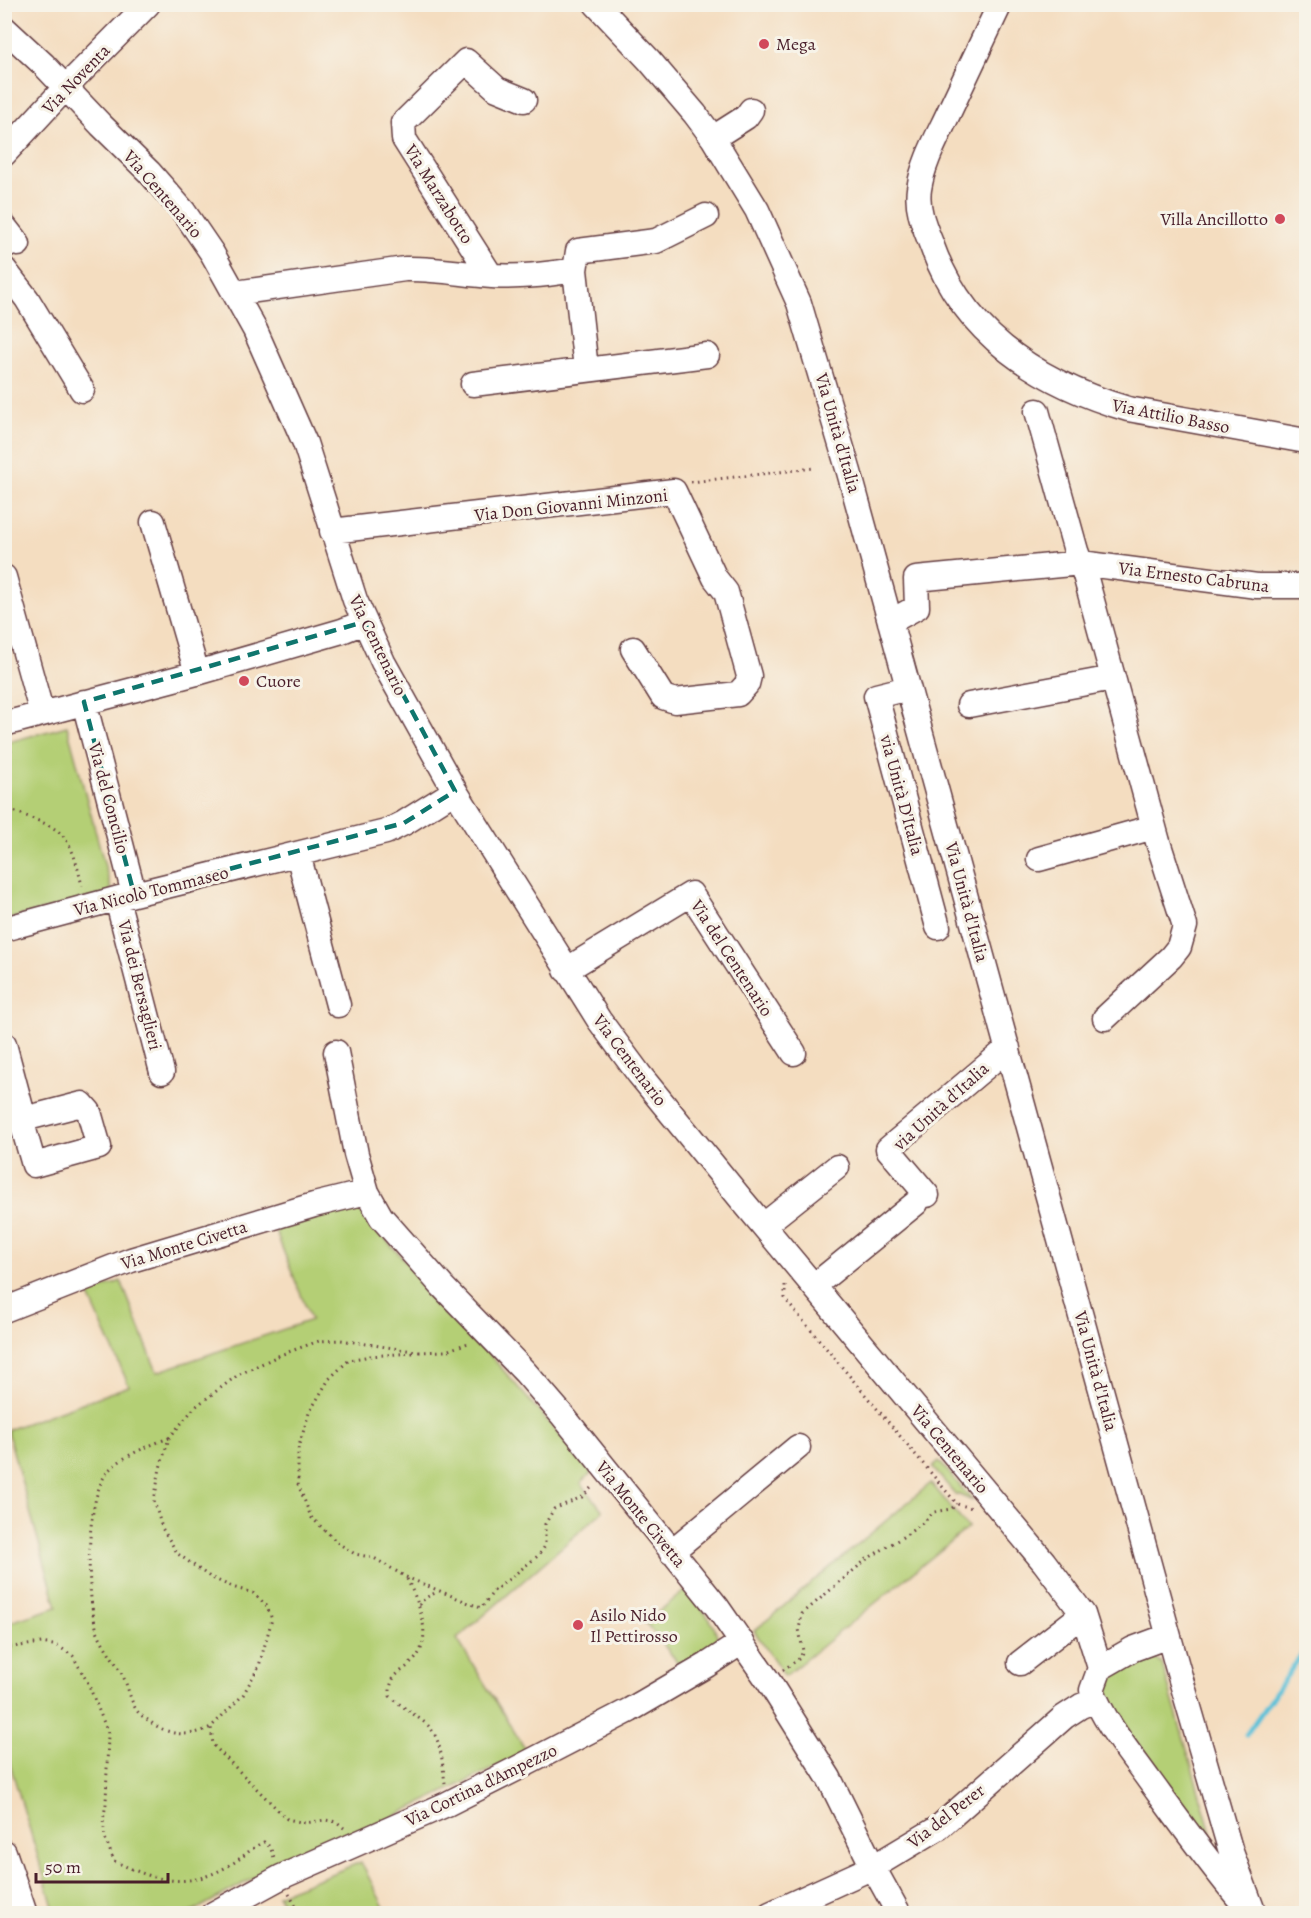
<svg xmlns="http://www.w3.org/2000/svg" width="1311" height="1918" font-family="Alegreya,serif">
  <rect width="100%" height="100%" fill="#f7f3e8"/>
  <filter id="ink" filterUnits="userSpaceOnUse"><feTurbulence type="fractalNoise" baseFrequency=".0167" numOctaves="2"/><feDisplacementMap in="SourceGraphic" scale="12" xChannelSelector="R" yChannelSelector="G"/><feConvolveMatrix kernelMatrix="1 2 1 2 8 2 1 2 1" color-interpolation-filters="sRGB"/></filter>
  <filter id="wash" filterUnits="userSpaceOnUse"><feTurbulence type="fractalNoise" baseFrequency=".008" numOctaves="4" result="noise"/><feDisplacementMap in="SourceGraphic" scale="24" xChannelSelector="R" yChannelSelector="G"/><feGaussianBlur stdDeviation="1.35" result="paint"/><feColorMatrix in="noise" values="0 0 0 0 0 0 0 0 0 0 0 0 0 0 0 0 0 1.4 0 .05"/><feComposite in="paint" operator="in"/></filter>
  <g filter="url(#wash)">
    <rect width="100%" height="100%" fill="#f4ddc0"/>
    <path fill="#b4cf75" stroke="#7f7750" stroke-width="1.5" d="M 67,726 L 112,892 L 5,920 L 5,743 Z
      M 351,1208 L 359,1210 L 483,1347 L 592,1472 L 581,1483 L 603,1511 L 457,1639 L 527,1752 L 374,1826 L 268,1870 L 190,1913 L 55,1913 L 5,1748 L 4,1624 L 57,1607 L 7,1430 L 129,1386 L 88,1294 L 121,1281 L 157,1372 L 311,1320 L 275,1230 Z
      M 939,1461 L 973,1501 L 957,1494 L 956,1495 L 932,1467 Z
      M 931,1483 L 968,1528 L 785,1676 L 754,1631 Z
      M 686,1590 C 700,1608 722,1626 717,1650 L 684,1670 L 645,1622 Z
      M 1153,1657 L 1162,1664 L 1217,1853 L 1128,1743 L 1102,1684 C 1116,1670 1134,1658 1153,1657 Z
      M 361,1862 L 387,1913 L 278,1913 L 274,1907 L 282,1902 L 277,1895 Z"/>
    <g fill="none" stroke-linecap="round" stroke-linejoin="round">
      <path stroke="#5bc1d8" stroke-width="5" d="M 1246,1735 L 1306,1648"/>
    </g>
  </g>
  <g filter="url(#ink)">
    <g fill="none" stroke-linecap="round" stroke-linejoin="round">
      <g stroke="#643c41" stroke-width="27">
        <path id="minor" d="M 596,4 L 649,60 L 695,114 L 713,138 L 757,210 L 799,303 L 849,472 L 1177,1666 L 1231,1852 L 1254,1914
          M 1000,4 C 983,40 966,76 949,112 C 938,136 923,162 919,189 C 916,209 925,228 932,246 C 964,335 1041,384 1128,409 L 1306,441
          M 4,28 L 44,65 L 101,125 L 149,172 L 184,212 L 212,253 L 255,330 L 305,443 L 355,600 L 383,662 L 455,791 L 599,1020 L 639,1074 L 741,1199 L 1044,1562 L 1083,1614 L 1100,1668
          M 713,138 L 746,117 L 751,110
          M 4,154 L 66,87 L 148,4
          M 4,226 L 18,244
          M 4,269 L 27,299 L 82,390
          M 575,270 L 578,251 L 656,241 L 706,216
          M 491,276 L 404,139 L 403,123 L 466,61 L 497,89 L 524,100
          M 235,293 L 405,269 C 434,268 463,274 492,276 C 521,278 547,274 575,270 L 586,369
          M 473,384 L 707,355
          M 1037,411 L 1076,551 L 1085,575 L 1158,842 L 1185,926 L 1179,947 L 1171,957 L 1105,1018
          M 153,522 L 197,673
          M 332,531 L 674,491 L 715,578 L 726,592 L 749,676 L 747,684 L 738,694 L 675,701 L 663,697 L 633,649
          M 4,577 L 42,714
          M 890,622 L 917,607 L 916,579 L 1081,563 L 1257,586 L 1306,586
          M 908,688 L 876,696 L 938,927
          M 84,702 L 134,894
          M 969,705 L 1113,678
          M 4,724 L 197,673 L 342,631 L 364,622
          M 298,854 L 338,1005
          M 1039,859 L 1154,827
          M 117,899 L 162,1072
          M 4,929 L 134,894 L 386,832 L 404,823 L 455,791
          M 566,970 L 691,894 L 794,1053
          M 4,1044 L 24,1119 L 82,1104 L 89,1112 L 99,1147 L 34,1165 L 22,1123 L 24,1119
          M 336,1052 L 356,1154 L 367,1192
          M 927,1195 L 888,1149 L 1008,1048
          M 764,1225 L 837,1167
          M 814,1286 L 916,1203
          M 4,1310 L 131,1260 L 314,1205 L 367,1192 L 381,1217 L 442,1286 L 525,1372 L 563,1416 L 717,1607 L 769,1682 L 829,1778 L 873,1867 L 899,1914
          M 671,1552 L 798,1447
          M 1168,1636 L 1133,1649 L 1100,1668 L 1092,1690 C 1104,1722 1129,1752 1149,1780 C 1179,1821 1209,1863 1242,1902
          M 1020,1663 L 1083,1614
          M 4,1852 L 25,1914
          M 213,1914 L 281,1877 L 447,1804 L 518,1768 L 630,1710 L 707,1665 L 742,1642
          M 770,1914 L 873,1867 L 938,1828 L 1064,1717 L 1081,1706 L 1096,1700"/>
      </g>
      <path stroke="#643c41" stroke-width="3" stroke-dasharray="1.5 4.5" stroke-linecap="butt" d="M 691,482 L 814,468
        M 4,761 L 11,752 L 9,744
        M 4,807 C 59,831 68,822 82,886
        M 785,1285 L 785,1298 L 789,1304 L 957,1504 L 972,1508
        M 419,1352 L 446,1351 L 468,1343
        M 413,1353 L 370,1356 L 349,1360 L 329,1379 L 309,1413 L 298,1449 L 298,1484 L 311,1517 L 338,1543 L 355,1554 L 374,1558 L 406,1577 L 481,1608 L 494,1591 L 539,1555 L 545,1546 L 545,1524 L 554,1509 L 582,1497 L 594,1485
        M 169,1438 C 152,1444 121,1457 109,1470 C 84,1497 86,1597 97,1630 C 103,1646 114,1659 122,1674 C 128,1685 130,1702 138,1712 C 140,1715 145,1718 148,1720 C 168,1736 189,1738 211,1727
        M 407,1579 C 418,1602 434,1636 415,1659 C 402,1674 389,1672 390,1696 C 401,1706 412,1713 424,1722 C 442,1735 442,1763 445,1783
        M 419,1605 L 425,1598 L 437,1592
        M 4,1648 L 42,1643 L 58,1646 L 73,1656 L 88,1683 L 108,1733 L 106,1804 L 103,1820 L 105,1838 L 114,1861 C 158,1882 189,1891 233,1863 C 245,1856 252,1847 264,1842 L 270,1847 L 274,1857
        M 783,1670 L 800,1658 L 803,1651 L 799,1629 L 802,1614 L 867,1559 L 906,1535 L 924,1522 L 934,1512 L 951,1509 L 957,1504
        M 344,1828 L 337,1822 L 325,1820 L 305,1823 L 287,1819 L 213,1745 L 211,1727 L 243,1695 L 259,1666 L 272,1619 L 266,1605 L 253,1593 L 232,1587 L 210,1577 L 178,1554 L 162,1528 L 154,1501 L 160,1468 L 169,1438 L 195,1407 L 238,1375 L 280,1355 L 319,1341 L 341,1340 L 419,1352
        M 289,1894 L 300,1914"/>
      <use href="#minor" stroke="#fff" stroke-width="24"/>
    </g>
  </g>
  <path fill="none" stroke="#0f766e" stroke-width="4.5" stroke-dasharray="12 8" stroke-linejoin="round" d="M 364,622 L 455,791 L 404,823 L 134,894 L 84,702 Z"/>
  <g fill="#d1495b" stroke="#f7f3e8" stroke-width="2">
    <circle cx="764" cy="44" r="6"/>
    <circle cx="1280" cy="219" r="6"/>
    <circle cx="244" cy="681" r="6"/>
    <circle cx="578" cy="1625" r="6"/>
  </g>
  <g text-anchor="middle" stroke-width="6" stroke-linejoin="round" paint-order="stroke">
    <g font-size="18" fill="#4a1f2b" stroke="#f7f3e8" text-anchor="start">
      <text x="776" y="50">Mega</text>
      <text x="1268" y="225" text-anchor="end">Villa Ancillotto</text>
      <text x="256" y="687">Cuore</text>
      <text x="590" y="1621">Asilo Nido<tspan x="590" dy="21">Il Pettirosso</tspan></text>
    </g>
    <g font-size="18" fill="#4a1f2b" stroke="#f7f3e8">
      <text transform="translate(76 79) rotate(-46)" y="6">Via Noventa</text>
      <text transform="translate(163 194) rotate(49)" y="6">Via Centenario</text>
      <text transform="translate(439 194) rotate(58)" y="6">Via Marzabotto</text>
      <text transform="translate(1171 416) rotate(11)" y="6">Via Attilio Basso</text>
      <text transform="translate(838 433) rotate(74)" y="6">Via Unità d'Italia</text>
      <text transform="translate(571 505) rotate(-6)" y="6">Via Don Giovanni Minzoni</text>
      <text transform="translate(1194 577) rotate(7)" y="6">Via Ernesto Cabruna</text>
      <text transform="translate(378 645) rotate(64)" y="6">Via Centenario</text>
      <text transform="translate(902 795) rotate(75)" y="6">via Unità D'Italia</text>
      <text transform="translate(109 798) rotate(75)" y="6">Via del Concilio</text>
      <text transform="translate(151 891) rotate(-14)" y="6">Via Nicolò Tommaseo</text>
      <text transform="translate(967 902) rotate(75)" y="6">Via Unità d'Italia</text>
      <text transform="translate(732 958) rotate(57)" y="6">Via del Centenario</text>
      <text transform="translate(140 985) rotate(76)" y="6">Via dei Bersaglieri</text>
      <text transform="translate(630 1060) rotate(53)" y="6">Via Centenario</text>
      <text transform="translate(941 1106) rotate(-42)" y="6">via Unità d'Italia</text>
      <text transform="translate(184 1245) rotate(-17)" y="6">Via Monte Civetta</text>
      <text transform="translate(1096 1371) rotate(75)" y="6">Via Unità d'Italia</text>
      <text transform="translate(950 1449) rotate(50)" y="6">Via Centenario</text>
      <text transform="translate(641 1514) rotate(51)" y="6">Via Monte Civetta</text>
      <text transform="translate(481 1785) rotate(-26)" y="6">Via Cortina d'Ampezzo</text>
      <text transform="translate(946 1816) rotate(-38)" y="6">Via del Perer</text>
    </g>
  </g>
  <rect width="1311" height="1918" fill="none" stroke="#f7f3e8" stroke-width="24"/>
  <path d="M36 1873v9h132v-9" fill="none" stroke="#4a1f2b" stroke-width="3"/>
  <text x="45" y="1873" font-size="18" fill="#4a1f2b" stroke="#f7f3e8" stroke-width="4.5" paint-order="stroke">50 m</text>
</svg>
